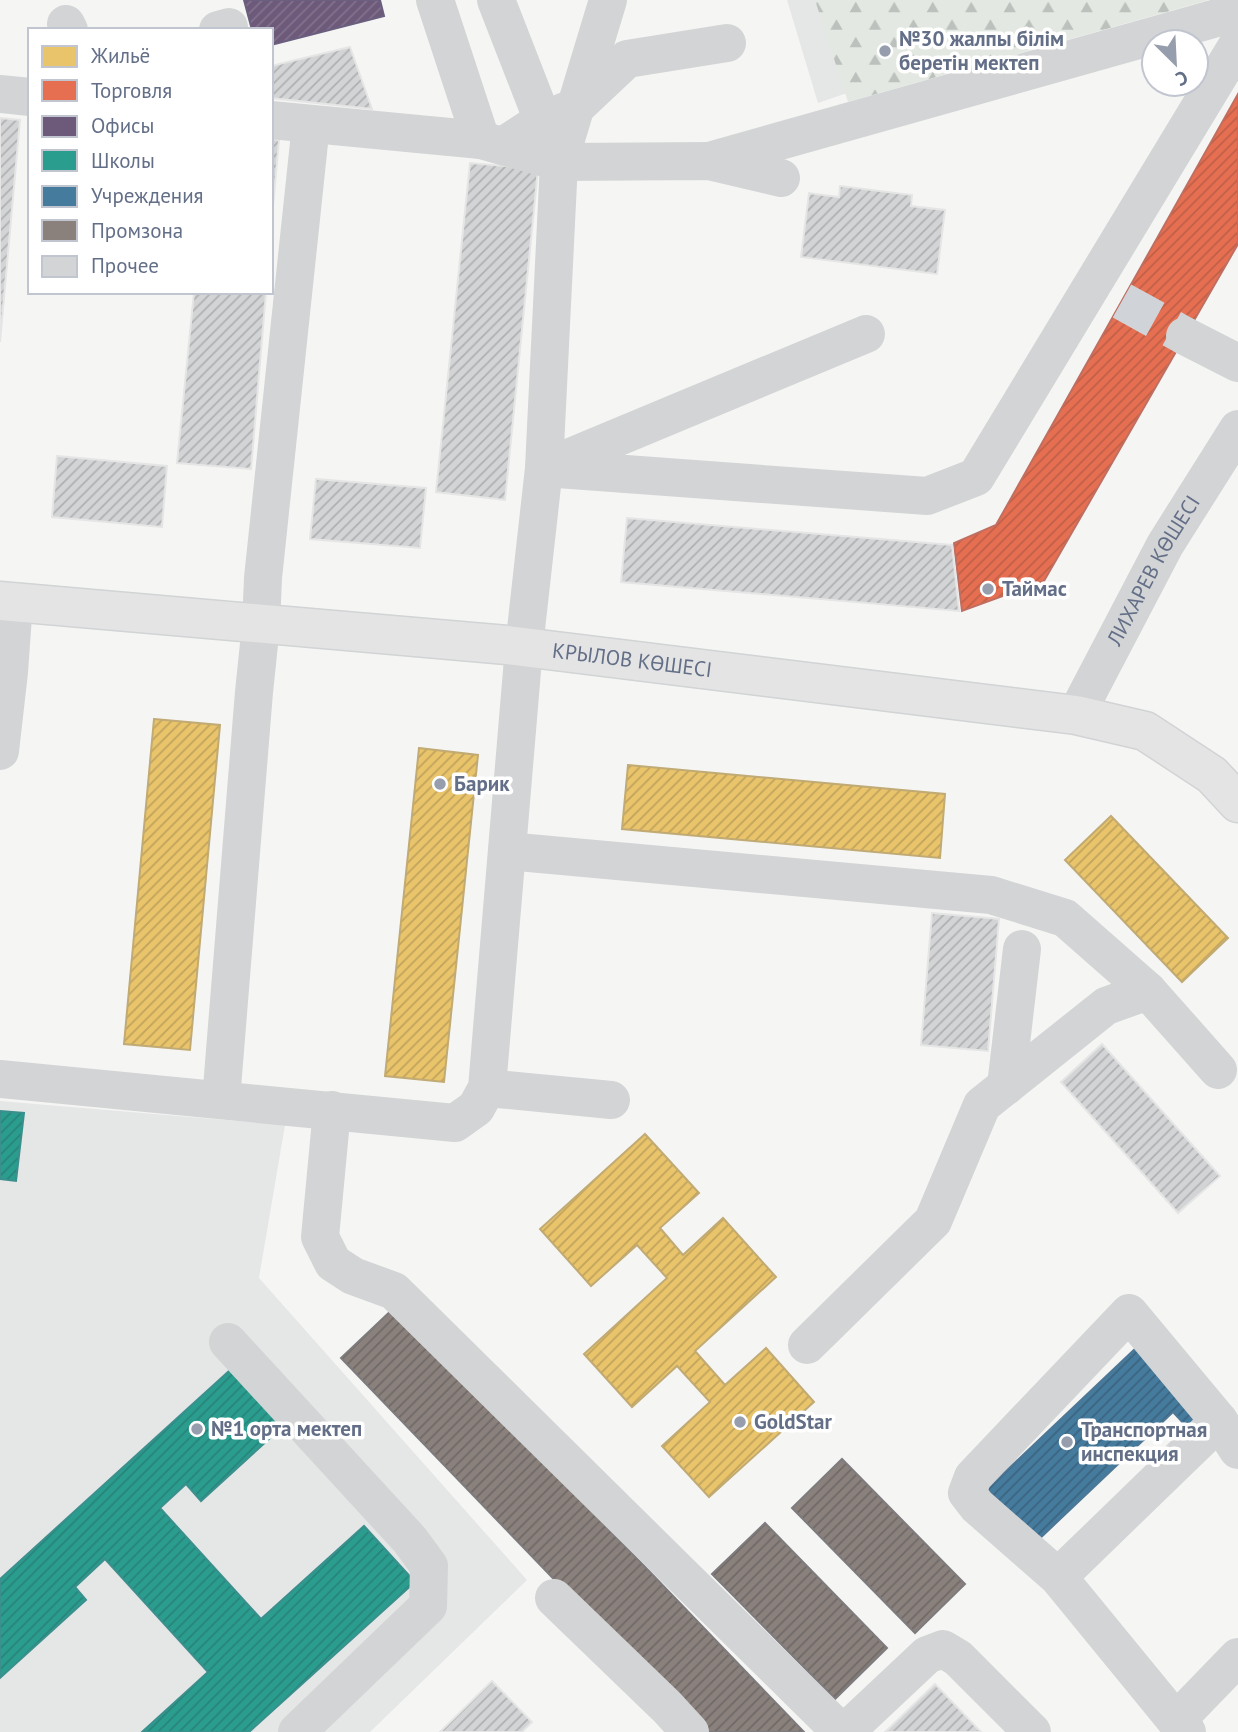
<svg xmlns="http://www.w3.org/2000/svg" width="1238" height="1732" font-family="'PT Sans',sans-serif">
  <defs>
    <pattern id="forest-firs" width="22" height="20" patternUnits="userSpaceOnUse" patternTransform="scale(1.75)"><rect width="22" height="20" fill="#e3e9e2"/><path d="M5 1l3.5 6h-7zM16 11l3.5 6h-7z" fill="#bcc1bd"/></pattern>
    <pattern id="homes-hatch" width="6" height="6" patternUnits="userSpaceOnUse" patternTransform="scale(1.75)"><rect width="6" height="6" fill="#e9c46a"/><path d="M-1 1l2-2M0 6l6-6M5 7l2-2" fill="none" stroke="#c0a35d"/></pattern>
    <pattern id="shops-hatch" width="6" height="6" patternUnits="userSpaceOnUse" patternTransform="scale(1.75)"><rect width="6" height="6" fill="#e76f51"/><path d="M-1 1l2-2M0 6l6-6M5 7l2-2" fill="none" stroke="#bf5f49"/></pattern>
    <pattern id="offices-hatch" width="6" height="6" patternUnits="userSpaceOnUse" patternTransform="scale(1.75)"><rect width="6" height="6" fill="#6d597a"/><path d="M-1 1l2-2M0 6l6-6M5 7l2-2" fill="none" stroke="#81728d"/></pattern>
    <pattern id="schools-hatch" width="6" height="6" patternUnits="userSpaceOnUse" patternTransform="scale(1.75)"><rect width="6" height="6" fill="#2a9d8f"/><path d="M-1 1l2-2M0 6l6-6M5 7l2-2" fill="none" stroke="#28847a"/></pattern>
    <pattern id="public-hatch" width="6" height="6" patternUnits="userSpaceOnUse" patternTransform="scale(1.75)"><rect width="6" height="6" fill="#457b9d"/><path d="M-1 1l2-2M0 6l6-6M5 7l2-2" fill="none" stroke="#3b6480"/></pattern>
    <pattern id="industry-hatch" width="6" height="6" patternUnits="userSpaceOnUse" patternTransform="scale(1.75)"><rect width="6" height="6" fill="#8a817c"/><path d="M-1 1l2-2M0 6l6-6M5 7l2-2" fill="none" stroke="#6f6967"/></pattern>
    <pattern id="building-hatch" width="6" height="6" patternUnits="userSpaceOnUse" patternTransform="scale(1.75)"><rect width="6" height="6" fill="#d3d4d5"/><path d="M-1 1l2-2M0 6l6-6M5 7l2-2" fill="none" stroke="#afb0b2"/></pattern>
  </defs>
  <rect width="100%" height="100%" fill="#f5f6f4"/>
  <path fill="#e5e6e6" d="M 787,0 L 1118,0 L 818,103 Z
    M 0,1101 L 285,1125 L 259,1278 L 527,1580 L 370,1732 L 0,1732 Z"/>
  <path fill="url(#forest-firs)" d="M 815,0 L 1209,0 L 848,102 Z"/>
  <path fill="url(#homes-hatch)" stroke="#c1aa73" stroke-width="2" d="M 154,719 L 220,725 L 190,1050 L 124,1044 Z
    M 419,748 L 478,755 L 444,1082 L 385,1076 Z
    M 628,765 L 945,794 L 940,858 L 622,829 Z
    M 1111,816 L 1228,938 L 1182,982 L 1065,860 Z
    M 645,1134 L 699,1193 L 660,1228 L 683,1255 L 723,1218 L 776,1277 L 695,1351 L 725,1385 L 766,1348 L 814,1402 L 709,1497 L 662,1446 L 710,1402 L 677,1366 L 632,1407 L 584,1354 L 667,1278 L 637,1245 L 591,1286 L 540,1229 Z"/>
  <path fill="url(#shops-hatch)" stroke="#bf6f61" stroke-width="2" d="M 1238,94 L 1238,244 L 1044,581 L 962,611 L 954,543 L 996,525 Z"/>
  <path fill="url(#offices-hatch)" stroke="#6a5f7e" stroke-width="2" d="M 244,0 L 380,0 L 384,16 L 271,45 L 271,30 L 252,30 Z"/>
  <path fill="url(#schools-hatch)" stroke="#3b8f8d" stroke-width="2" d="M 0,1111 L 24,1113 L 16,1181 L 0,1179 Z
    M 239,1362 L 291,1419 L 201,1501 L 186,1484 L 160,1508 L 261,1619 L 364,1526 L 415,1582 L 249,1732 L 142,1732 L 208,1672 L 105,1559 L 75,1587 L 86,1600 L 0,1678 L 0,1579 Z"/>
  <path fill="url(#public-hatch)" stroke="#4e7796" stroke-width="2" d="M 1136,1348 L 1201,1417 L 1188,1428 L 1173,1412 L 1036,1542 L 987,1489 Z"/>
  <path fill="url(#industry-hatch)" stroke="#7e7b7f" stroke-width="2" d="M 395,1307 L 804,1732 L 701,1732 L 341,1358 Z
    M 842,1459 L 965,1584 L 915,1633 L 792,1508 Z
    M 765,1523 L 887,1648 L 835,1699 L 712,1574 Z"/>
  <path fill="url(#building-hatch)" stroke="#e4e5e4" stroke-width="2" d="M 350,47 L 372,109 L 271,98 L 271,66 Z
    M 0,118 L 20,120 L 0,342 Z
    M 271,139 L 279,140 L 271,228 Z
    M 470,163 L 538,169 L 505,500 L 436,492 Z
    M 840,186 L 912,195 L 911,206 L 945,210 L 937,274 L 801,257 L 809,193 L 839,197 Z
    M 194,292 L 266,292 L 251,469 L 177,463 Z
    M 57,456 L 167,466 L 162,527 L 52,517 Z
    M 316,479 L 426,488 L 420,548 L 310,539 Z
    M 627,518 L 952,545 L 959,611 L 621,582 Z
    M 932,913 L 999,919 L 988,1051 L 921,1045 Z
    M 1102,1044 L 1220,1176 L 1178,1213 L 1061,1082 Z
    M 492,1681 L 532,1722 L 522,1732 L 440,1732 Z
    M 935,1684 L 981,1732 L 885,1732 Z"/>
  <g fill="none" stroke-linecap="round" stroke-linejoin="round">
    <path stroke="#d0d4d9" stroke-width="38" stroke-dasharray="38 19" stroke-linecap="butt" d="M 1122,301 L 1185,336"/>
    <g stroke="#d1d3d4" stroke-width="41">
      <g id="major">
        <path id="s2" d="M 0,601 L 507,645 L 1076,715 L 1145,731 L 1212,775 L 1238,803"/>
      </g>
    </g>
    <g stroke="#d3d4d5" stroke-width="38">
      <path d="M 435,0 L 481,140"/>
      <path d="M 496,0 L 552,144"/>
      <path d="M 66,24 L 69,30"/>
      <path d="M 218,30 L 229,27"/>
      <path d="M 0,94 L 30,97"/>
      <path d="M 271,120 L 481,140 L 559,162 L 709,161 L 781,178"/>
      <path d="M 503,146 L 543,120 L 576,107 L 627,59 L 727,43"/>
      <path d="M 709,161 L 1238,12"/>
      <path d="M 866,334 L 544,468 L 927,496 L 976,477 L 1238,44"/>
      <path d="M 1185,336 L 1238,363"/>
      <path id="s1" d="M 1076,715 L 1165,545 L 1238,429"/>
      <path d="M 0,751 L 9,672 L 14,602"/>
      <path d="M 507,851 L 991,895 L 1065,918 L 1148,991 L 1218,1070"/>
      <path d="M 0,1079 L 455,1123 L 476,1108 L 487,1088 L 524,647 L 544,468 L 559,162 L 608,0"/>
      <path d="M 1006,1086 L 1022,949"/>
      <path d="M 487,1088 L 611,1100"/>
      <path d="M 221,1100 L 254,692 L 261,625 L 263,578 L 311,124"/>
      <path d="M 332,1110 L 320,1237 L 333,1263 L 353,1276 L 394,1291 L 841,1732"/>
      <path d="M 228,1342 L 410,1540 L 429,1566 L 428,1606 L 297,1732"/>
      <path d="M 807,1345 L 933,1221 L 982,1105 L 1106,1006 L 1148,991"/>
      <path d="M 1219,1421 L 1238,1450"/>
      <path d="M 1058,1577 L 1219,1421 L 1129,1313 L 973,1477 L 967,1493 L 977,1506 L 1058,1577 L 1176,1721 L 1187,1732"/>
      <path d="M 554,1598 L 667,1707 L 690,1732"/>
      <path d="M 1176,1721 L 1238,1657"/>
      <path d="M 845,1732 L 927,1655 L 943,1649 L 958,1658 L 1032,1732"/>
    </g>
    <use href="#major" stroke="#e4e4e5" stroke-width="38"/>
  </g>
  <g fill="#969ead" stroke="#fff" stroke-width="2.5">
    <circle cx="885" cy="51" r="7"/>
    <circle cx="988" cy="589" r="7"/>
    <circle cx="440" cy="784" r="7"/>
    <circle cx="740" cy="1422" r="7"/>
    <circle cx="197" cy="1429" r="7"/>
    <circle cx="1067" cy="1442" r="7"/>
  </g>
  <g text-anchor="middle" stroke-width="7" stroke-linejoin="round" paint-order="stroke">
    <g font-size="21" font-weight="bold" fill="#636e87" stroke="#fff" text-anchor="start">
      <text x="899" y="46">№30 жалпы білім<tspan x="899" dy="24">беретін мектеп</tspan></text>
      <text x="1002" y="596">Таймас</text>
      <text x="454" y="791">Барик</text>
      <text x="754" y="1429">GoldStar</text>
      <text x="211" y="1436">№1 орта мектеп</text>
      <text x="1081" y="1437">Транспортная<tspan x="1081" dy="24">инспекция</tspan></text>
    </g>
    <g font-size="21" fill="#636e87" stroke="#fff">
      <text dy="7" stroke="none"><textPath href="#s1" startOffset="164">ЛИХАРЕВ КӨШЕСІ</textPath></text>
      <text dy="7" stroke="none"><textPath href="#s2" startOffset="635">КРЫЛОВ КӨШЕСІ</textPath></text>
    </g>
  </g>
  <rect x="28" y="28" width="245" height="266" fill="#ffffff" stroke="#c1c5cf" stroke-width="2"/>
  <rect x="42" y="46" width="35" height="21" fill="#e9c46a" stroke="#c1c5cf" stroke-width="2"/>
  <text x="91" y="63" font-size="21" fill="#636e87">Жильё</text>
  <rect x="42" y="80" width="35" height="21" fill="#e76f51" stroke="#c1c5cf" stroke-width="2"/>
  <text x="91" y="98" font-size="21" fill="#636e87">Торговля</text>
  <rect x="42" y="116" width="35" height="21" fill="#6d597a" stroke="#c1c5cf" stroke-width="2"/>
  <text x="91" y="133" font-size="21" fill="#636e87">Офисы</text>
  <rect x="42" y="150" width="35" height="21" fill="#2a9d8f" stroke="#c1c5cf" stroke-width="2"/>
  <text x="91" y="168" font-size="21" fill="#636e87">Школы</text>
  <rect x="42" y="186" width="35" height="21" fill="#457b9d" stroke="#c1c5cf" stroke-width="2"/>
  <text x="91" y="203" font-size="21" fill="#636e87">Учреждения</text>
  <rect x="42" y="220" width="35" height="21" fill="#8a817c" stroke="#c1c5cf" stroke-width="2"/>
  <text x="91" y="238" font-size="21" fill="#636e87">Промзона</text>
  <rect x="42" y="256" width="35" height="21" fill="#d3d4d5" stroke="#c1c5cf" stroke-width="2"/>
  <text x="91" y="273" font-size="21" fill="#636e87">Прочее</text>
  <g transform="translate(1175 63) rotate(156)"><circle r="33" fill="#ffffff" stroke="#c1c5cf" stroke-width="2"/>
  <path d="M0-5L12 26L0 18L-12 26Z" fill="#969ead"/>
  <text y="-10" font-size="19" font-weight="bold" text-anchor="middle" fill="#636e87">С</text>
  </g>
</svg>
